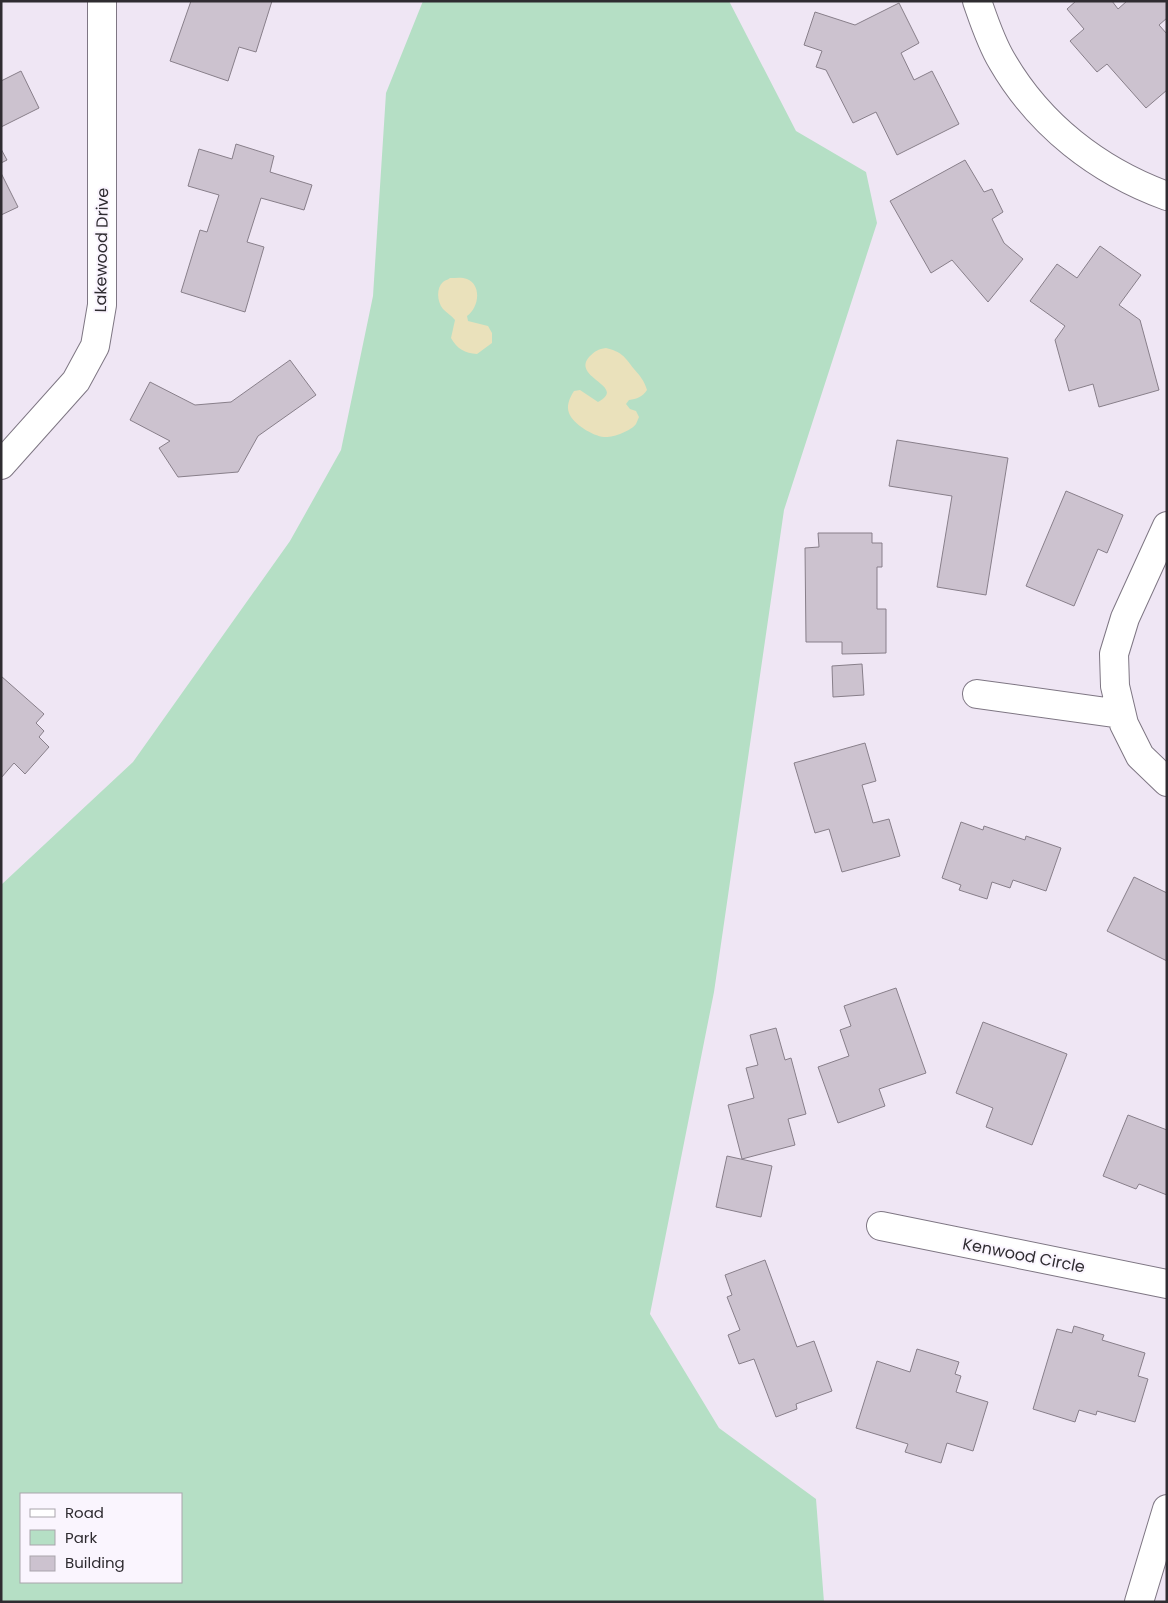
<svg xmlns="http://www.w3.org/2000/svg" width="1168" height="1603" font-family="Poppins,sans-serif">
  <rect width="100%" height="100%" fill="#efe6f4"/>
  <path fill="#b5dfc5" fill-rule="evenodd" d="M 423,1 L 729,1 L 796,131 L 866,172 L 877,223 L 784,510 L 714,992 L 650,1314 L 719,1428 L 816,1499 L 824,1602 L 1,1602 L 1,885 L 133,762 L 290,541 L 341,450 L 373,296 L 386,93 ZM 21,1494 L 181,1494 L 181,1582 L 21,1582 Z"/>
  <path fill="#eae1bb" d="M 450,278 C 456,278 462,277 467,279 C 482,285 479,308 467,316 L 468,321 L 488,326 L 492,333 L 492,343 L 477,354 C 465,353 457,349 451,338 L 455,320 C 451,315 447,313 443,309 C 437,302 436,288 443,282 C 445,280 448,280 450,278 Z
    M 606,348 C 622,352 624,356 634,369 C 640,376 644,380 647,390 C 642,397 637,399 629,400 L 626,404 L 630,409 L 636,411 L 639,417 C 638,419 637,422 636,424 C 631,431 612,438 604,437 C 593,436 573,424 569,413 C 566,406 570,397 574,391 L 580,390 L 598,402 C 628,386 571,378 589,357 C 595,351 598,349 606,348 Z"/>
  <path fill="#ccc2cf" stroke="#887f8a" d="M 191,1 L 272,1 L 256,52 L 239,47 L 228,81 L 170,61 Z
    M 1076,1 L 1112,1 L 1118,9 L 1127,1 L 1167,1 L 1167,18 L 1159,25 L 1167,34 L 1167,90 L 1146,108 L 1107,64 L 1097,72 L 1070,41 L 1084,29 L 1067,9 Z
    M 899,3 L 919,43 L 901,53 L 914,80 L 932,71 L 959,124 L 897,155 L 876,112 L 853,123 L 826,70 L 816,67 L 822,51 L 804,45 L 815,12 L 855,25 Z
    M 21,71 L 39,108 L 1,127 L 1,81 Z
    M 236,144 L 274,156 L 270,172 L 312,185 L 304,210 L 261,198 L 247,242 L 264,247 L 245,312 L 181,292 L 200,230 L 207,232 L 219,195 L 188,186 L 199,149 L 232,159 Z
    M 1,149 L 7,160 L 1,163 Z
    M 965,160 L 984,192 L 992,189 L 1003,212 L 992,219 L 1004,243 L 1023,259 L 988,302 L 952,260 L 931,273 L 890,201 Z
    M 1,173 L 18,207 L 1,215 Z
    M 1100,246 L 1141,275 L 1119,305 L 1140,320 L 1159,390 L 1099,407 L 1093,384 L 1069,391 L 1055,340 L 1065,326 L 1030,301 L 1057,264 L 1077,278 Z
    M 290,360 L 316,395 L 258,436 L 238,472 L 178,477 L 159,448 L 170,441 L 130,420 L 150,382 L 195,405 L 231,402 Z
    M 897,440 L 1008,458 L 986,595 L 937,587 L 952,496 L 889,486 Z
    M 1066,491 L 1123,515 L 1107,553 L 1098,549 L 1074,606 L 1026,586 Z
    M 818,533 L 872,533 L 872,543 L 882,543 L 882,567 L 877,567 L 877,609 L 886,609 L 886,653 L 842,654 L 842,642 L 806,642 L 805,548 L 819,547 Z
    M 862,664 L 864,695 L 833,697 L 832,666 Z
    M 1,676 L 44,714 L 36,723 L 44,731 L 39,737 L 49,747 L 25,774 L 14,763 L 1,778 Z
    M 865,743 L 876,781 L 862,785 L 873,823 L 889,819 L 900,856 L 842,872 L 829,829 L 815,833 L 794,763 Z
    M 961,822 L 983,830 L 984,826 L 1025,840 L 1026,836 L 1061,848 L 1046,891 L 1013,880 L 1010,888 L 992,882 L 987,899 L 959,890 L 961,885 L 942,878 Z
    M 1134,877 L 1167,893 L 1167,961 L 1107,931 Z
    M 896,988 L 926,1073 L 879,1089 L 885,1106 L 838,1123 L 818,1067 L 849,1056 L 840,1030 L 851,1026 L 844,1006 Z
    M 983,1022 L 1067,1054 L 1032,1145 L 986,1127 L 993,1108 L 956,1093 Z
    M 776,1028 L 785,1060 L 791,1058 L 806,1114 L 788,1119 L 795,1145 L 742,1159 L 728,1105 L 754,1098 L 746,1068 L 758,1065 L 750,1035 Z
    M 1128,1115 L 1167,1130 L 1167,1195 L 1139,1184 L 1136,1189 L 1103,1176 Z
    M 727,1156 L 772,1166 L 761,1217 L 716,1207 Z
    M 765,1260 L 797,1347 L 814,1341 L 832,1391 L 796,1404 L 797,1409 L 776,1417 L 754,1359 L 739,1364 L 728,1335 L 740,1330 L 727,1297 L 732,1295 L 725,1275 Z
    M 1074,1326 L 1104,1335 L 1102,1340 L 1145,1353 L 1138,1376 L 1148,1379 L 1135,1422 L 1097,1411 L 1096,1415 L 1079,1410 L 1075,1422 L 1033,1409 L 1057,1329 L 1072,1333 Z
    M 917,1349 L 959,1362 L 955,1374 L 961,1376 L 956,1392 L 988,1402 L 973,1451 L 947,1443 L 941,1463 L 905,1452 L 908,1444 L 856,1428 L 877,1361 L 910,1372 Z"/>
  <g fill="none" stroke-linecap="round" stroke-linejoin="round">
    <g stroke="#7e7683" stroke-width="30">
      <path id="minor" d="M 977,1 C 984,21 991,43 1002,61 C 1039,125 1098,171 1167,196
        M 1,465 L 76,381 L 95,346 L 102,305 L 102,1
        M 1167,526 L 1125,618 L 1114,654 L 1115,686 L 1124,724 L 1140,756 L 1167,782
        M 977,694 L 1121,714
        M 881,1226 L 1167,1284
        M 1139,1602 L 1167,1509"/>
    </g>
    <use href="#minor" stroke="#fff" stroke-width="28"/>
  </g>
  <g text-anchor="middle" stroke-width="4" stroke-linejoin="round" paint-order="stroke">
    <g font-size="16" fill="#2f2c31" stroke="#faf5fe">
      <text transform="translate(101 250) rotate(-89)" y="6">Lakewood Drive</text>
      <text transform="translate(1024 1255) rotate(11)" y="6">Kenwood Circle</text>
    </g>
  </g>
  <rect width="1168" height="1603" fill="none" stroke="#2f2c31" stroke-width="5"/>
  <rect x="20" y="1493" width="162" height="90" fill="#faf5fe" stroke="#a9a5ac"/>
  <rect x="30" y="1509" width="25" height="8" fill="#ffffff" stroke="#a9a5ac"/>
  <text x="65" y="1518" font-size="15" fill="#2f2c31">Road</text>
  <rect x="30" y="1530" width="25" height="15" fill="#b5dfc5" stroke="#a9a5ac"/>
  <text x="65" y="1543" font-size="15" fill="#2f2c31">Park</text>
  <rect x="30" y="1556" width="25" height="15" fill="#ccc2cf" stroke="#a9a5ac"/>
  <text x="65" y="1568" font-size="15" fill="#2f2c31">Building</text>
</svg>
